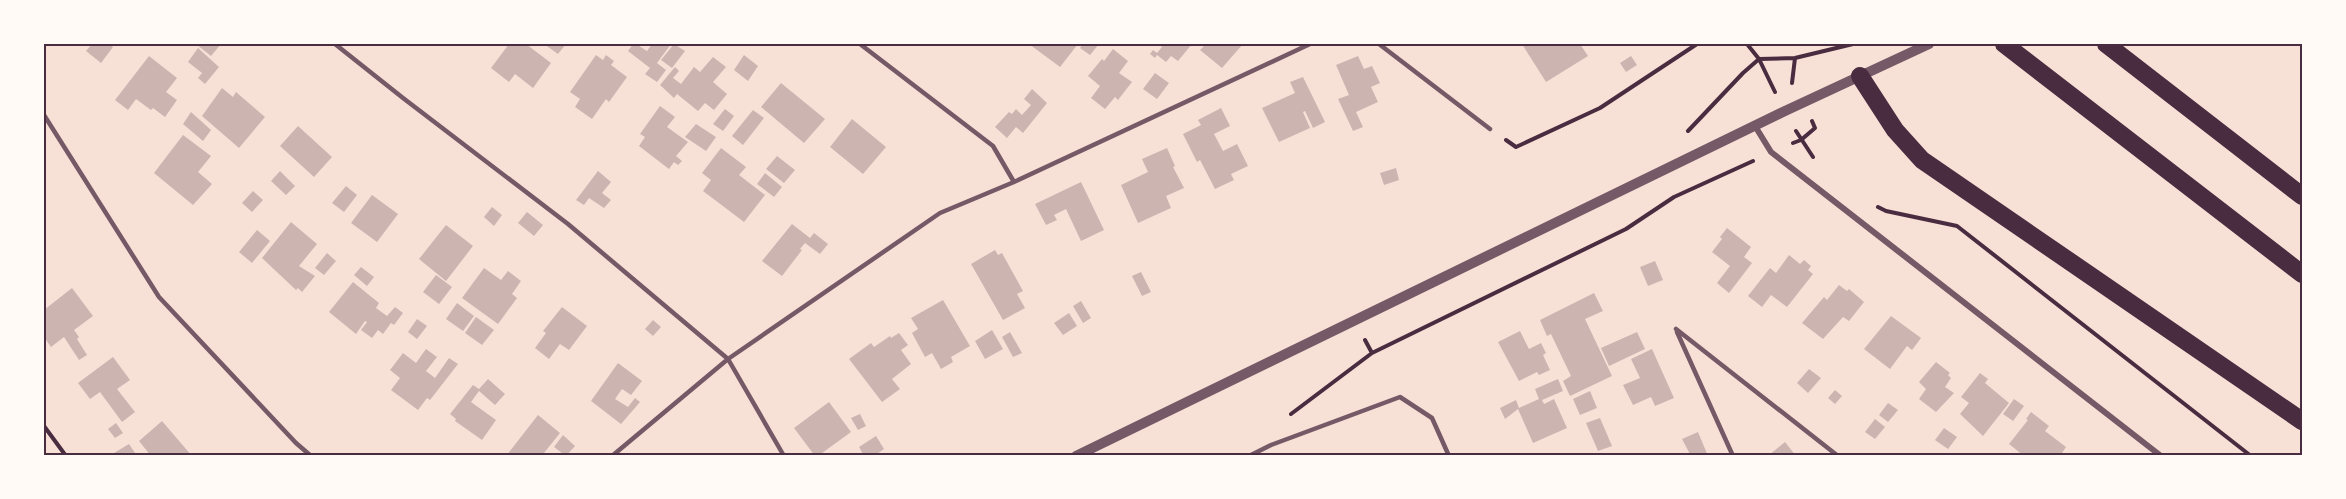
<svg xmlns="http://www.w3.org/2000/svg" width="2346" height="499" font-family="Roboto,sans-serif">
  <rect width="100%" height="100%" fill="#f7e1d7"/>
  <path fill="#ccb4b1" d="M 92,44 L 108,44 L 113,47 L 101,63 L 86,51 Z
    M 196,44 L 221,44 L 211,56 Z
    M 509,44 L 526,44 L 551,63 L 533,88 L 515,74 L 509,82 L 491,68 Z
    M 544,44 L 566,44 L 558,54 Z
    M 633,44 L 636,44 L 647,51 L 652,44 L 671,44 L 657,63 L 666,70 L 657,82 L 645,74 L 650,68 L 628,51 Z
    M 674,44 L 685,51 L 672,68 L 661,60 Z
    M 1029,44 L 1078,44 L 1060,67 Z
    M 1083,44 L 1099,44 L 1090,55 L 1080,48 Z
    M 1159,44 L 1192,44 L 1178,61 L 1171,56 L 1166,62 L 1157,55 L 1155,58 L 1150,54 L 1153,50 L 1157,53 L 1162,47 Z
    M 1206,44 L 1243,44 L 1222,68 L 1200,50 Z
    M 1522,44 L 1580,44 L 1588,56 L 1546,82 Z
    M 198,48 L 219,67 L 205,84 L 198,78 L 202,73 L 188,62 Z
    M 1113,49 L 1128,61 L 1119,73 L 1132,82 L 1118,100 L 1115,97 L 1105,109 L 1091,98 L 1100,86 L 1088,76 L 1102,59 L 1104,61 Z
    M 596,55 L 603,60 L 606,55 L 614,61 L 611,65 L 627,77 L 609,102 L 606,99 L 592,119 L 575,107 L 580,99 L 570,92 Z
    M 744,55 L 758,66 L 748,81 L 734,70 Z
    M 149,56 L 177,78 L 166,92 L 177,100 L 165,117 L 153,108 L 151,110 L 136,99 L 128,110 L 115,100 Z
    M 1358,56 L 1364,69 L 1372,66 L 1380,83 L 1371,87 L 1378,102 L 1356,112 L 1363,127 L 1353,131 L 1338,99 L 1349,95 L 1336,65 Z
    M 1631,56 L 1637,65 L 1626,72 L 1620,63 Z
    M 713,57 L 726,67 L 713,82 L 727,94 L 714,110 L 705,103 L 698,111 L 677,94 L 674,98 L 660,85 L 675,67 L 679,71 L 673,78 L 681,84 L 694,67 L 700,72 Z
    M 1155,73 L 1169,83 L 1157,99 L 1143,89 Z
    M 1303,77 L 1325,122 L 1313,128 L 1305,111 L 1303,112 L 1310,128 L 1279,142 L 1262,108 L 1295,93 L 1290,82 Z
    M 781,83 L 825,119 L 804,143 L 761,107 Z
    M 222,88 L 233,97 L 236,92 L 265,117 L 239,148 L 202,116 Z
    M 1032,89 L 1047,103 L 1023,133 L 1016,127 L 1007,138 L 995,127 L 1009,112 L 1012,114 L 1016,109 L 1022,115 L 1031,105 L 1024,99 Z
    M 660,106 L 675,117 L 667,127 L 688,142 L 676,156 L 682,161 L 678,165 L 674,162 L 669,169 L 639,146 L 645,137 L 640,134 Z
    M 1221,108 L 1230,126 L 1214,134 L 1223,151 L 1237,144 L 1248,166 L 1231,174 L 1234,180 L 1215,189 L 1200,160 L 1197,162 L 1183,134 L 1201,125 L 1198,120 Z
    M 725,109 L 734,116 L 723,131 L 713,124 Z
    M 753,110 L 764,118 L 743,145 L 732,136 Z
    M 191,112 L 211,130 L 203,141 L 183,124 Z
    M 852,119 L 886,147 L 863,174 L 830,147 Z
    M 696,124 L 716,137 L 706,151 L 685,137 Z
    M 298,126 L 332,157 L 314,177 L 280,146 Z
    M 183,135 L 211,156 L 198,172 L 212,184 L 193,205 L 154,173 Z
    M 721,148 L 746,167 L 739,175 L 765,195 L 744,222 L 703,191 L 711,180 L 702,173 Z
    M 1167,148 L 1175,166 L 1173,167 L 1184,188 L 1166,196 L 1171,208 L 1138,223 L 1121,185 L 1148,172 L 1142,159 Z
    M 777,156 L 795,170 L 784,183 L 766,169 Z
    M 1396,168 L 1399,180 L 1384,185 L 1380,173 Z
    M 280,171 L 295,186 L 286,195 L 271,181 Z
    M 598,171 L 611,182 L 602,193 L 611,200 L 604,208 L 589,198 L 584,205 L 576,200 Z
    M 765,173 L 782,187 L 774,197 L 757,184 Z
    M 1081,182 L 1104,230 L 1081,241 L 1066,209 L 1054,215 L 1057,220 L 1046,225 L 1035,204 Z
    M 346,186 L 357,195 L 344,212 L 332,203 Z
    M 253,191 L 263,200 L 252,212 L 242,203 Z
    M 372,195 L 398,214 L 377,242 L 351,223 Z
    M 492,207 L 502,215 L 494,226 L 484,217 Z
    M 527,212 L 543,225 L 534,236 L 518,223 Z
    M 291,222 L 317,244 L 299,266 L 315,276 L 302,292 L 298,288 L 296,290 L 262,258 Z
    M 792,224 L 810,238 L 814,233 L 828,244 L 820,254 L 805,243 L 800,249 L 802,250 L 782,276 L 762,261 Z
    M 446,225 L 473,246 L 446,281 L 419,259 Z
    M 1727,228 L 1751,247 L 1744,257 L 1752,263 L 1729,293 L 1717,283 L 1730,266 L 1712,252 L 1722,239 L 1720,237 Z
    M 257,230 L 270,241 L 252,263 L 239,252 Z
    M 995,250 L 998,255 L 1002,253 L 1023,291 L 1017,294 L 1025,308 L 1003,320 L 971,264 Z
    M 327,253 L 336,261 L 324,275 L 315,268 Z
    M 1789,255 L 1800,264 L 1804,260 L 1811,266 L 1808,270 L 1813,274 L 1787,307 L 1771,295 L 1762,307 L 1748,296 L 1770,268 L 1776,273 Z
    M 1655,261 L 1663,280 L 1648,286 L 1640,267 Z
    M 361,267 L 374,277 L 367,286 L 354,275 Z
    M 484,268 L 501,280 L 508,271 L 521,281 L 512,294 L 517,298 L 498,324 L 462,298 Z
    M 1141,272 L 1151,292 L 1142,296 L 1132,276 Z
    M 436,275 L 452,287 L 439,304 L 423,292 Z
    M 353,282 L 379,303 L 376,308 L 387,316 L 395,307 L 403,313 L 394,325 L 391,323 L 383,334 L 378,330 L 372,338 L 361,330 L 367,322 L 365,321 L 356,334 L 329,312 Z
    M 1839,285 L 1847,291 L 1849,289 L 1864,302 L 1849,321 L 1843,317 L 1823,339 L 1802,323 L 1824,297 L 1827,300 Z
    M 72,288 L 93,316 L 74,330 L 79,337 L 77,339 L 87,355 L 79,360 L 64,337 L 51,347 L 44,337 L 44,310 Z
    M 1594,293 L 1603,311 L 1585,319 L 1612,376 L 1570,396 L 1563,381 L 1571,376 L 1551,334 L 1547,336 L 1540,320 Z
    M 943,300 L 970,346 L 951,357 L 953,362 L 941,369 L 932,353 L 925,357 L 912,333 L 918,329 L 911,318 Z
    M 1081,301 L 1091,318 L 1083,323 L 1073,306 Z
    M 457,303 L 474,316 L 463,331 L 446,319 Z
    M 562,307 L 587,326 L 569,350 L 560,344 L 549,359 L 535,348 L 546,333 L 543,331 Z
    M 1069,313 L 1077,326 L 1063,335 L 1054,323 Z
    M 1891,316 L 1921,338 L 1912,350 L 1907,346 L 1890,369 L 1864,349 Z
    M 476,317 L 494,330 L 482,345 L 465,333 Z
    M 417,319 L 427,326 L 417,339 L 408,332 Z
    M 653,320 L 661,327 L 653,336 L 645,329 Z
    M 992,330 L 1003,349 L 985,359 L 975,341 Z
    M 1520,331 L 1529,349 L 1541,343 L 1546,353 L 1543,355 L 1550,370 L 1539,375 L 1537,372 L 1519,381 L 1498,342 Z
    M 1010,332 L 1022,353 L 1013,357 L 1002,337 Z
    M 1637,332 L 1645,349 L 1609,366 L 1601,348 Z
    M 899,333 L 908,345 L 901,350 L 911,364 L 892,379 L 900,389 L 882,402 L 849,359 L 871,343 L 874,347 L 890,336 L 891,338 Z
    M 426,349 L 437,357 L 426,371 L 435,378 L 449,358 L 458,364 L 430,400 L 427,398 L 418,410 L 391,390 L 400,378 L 390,370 L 403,353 L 416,363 Z
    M 1652,349 L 1674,398 L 1655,406 L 1651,397 L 1633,405 L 1623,385 L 1640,378 L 1631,359 Z
    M 113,357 L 130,380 L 117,389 L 135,412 L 122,422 L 100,392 L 90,399 L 78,383 Z
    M 1936,362 L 1950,373 L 1948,375 L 1951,378 L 1945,387 L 1954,393 L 1936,412 L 1919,399 L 1926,389 L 1919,382 Z
    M 618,363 L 642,381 L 631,395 L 622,389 L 615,399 L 628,407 L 635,398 L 640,402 L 621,424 L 591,401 Z
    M 1809,369 L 1821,378 L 1808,393 L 1797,383 Z
    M 1980,373 L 1988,379 L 1985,383 L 2009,403 L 1983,436 L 1960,414 L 1969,403 L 1961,397 Z
    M 488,379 L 505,394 L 495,405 L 479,391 L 471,402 L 496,420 L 482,440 L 455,421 L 456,419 L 450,414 L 473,385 L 479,389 Z
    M 1558,379 L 1563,391 L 1542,400 L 1544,404 L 1554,399 L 1567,428 L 1533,443 L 1518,409 L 1505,419 L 1500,408 L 1516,400 L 1519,408 L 1539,399 L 1535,389 Z
    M 1835,390 L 1842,396 L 1835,404 L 1828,398 Z
    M 1590,391 L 1597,408 L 1580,415 L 1573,399 Z
    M 2014,399 L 2024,406 L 2013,421 L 2003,414 Z
    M 829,402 L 851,432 L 818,456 L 815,456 L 794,428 Z
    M 1888,403 L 1898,410 L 1888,422 L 1879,415 Z
    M 2031,412 L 2049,426 L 2045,431 L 2066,447 L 2060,456 L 2024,456 L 2009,444 L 2028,420 L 2026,419 Z
    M 860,414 L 866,426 L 858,430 L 851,418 Z
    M 538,415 L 560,433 L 544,453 L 548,456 L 506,456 Z
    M 1600,418 L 1612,446 L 1598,451 L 1586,423 Z
    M 1875,419 L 1885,427 L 1875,439 L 1865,432 Z
    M 162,421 L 192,456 L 151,456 L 139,441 Z
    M 116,423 L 123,433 L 115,438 L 108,429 Z
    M 1944,428 L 1957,437 L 1948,449 L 1935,440 Z
    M 1698,432 L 1708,456 L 1691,456 L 1682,439 Z
    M 563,435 L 575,446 L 566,456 L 554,447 Z
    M 876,436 L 884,449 L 874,456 L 864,456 L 859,447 Z
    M 1785,442 L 1796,456 L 1768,456 Z
    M 129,444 L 135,453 L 131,456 L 109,456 Z"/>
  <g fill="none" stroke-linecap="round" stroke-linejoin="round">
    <path stroke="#4a2c40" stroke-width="4" d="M 1747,44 L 1759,59 L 1775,92
      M 1792,83 L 1795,58
      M 1688,131 L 1743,73 L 1759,59 L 1795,58 L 1853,44
      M 1796,131 L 1813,157
      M 1506,140 L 1516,147 L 1600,108 L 1697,44
      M 1793,143 L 1801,140 L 1815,128 L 1812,121
      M 1878,207 L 1886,211 L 1957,226 L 2251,456
      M 1365,340 L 1372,353 L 1626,229 L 1674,197 L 1753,161
      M 1291,414 L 1372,353
      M 44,426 L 66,456"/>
    <path stroke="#755966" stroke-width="4.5" d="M 335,44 L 403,98 L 568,224 L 728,359 L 784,456
      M 860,44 L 993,146 L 1014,182
      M 1379,44 L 1490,129
      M 44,115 L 159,297 L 296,443 L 311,456
      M 1676,329 L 1838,456
      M 1677,332 L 1733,456
      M 612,456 L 728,359 L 940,213 L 1014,182 L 1310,44
      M 1249,456 L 1271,445 L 1400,397 L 1432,418 L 1449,456"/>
    <path stroke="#755966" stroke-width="6" d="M 1755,126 L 1771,152 L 2161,456"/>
    <path stroke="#755966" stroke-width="10" d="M 1076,456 L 1785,111 L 1929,44"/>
    <path stroke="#4a2c40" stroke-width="18" d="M 2004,44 L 2302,274
      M 2106,44 L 2302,196
      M 1860,76 L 1895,130 L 1922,160 L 2302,421"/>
  </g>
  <rect width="2346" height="499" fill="none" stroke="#fffaf5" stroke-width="90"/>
  <rect x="45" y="45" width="2256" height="409" fill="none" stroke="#4a2c40" stroke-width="2"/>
</svg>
